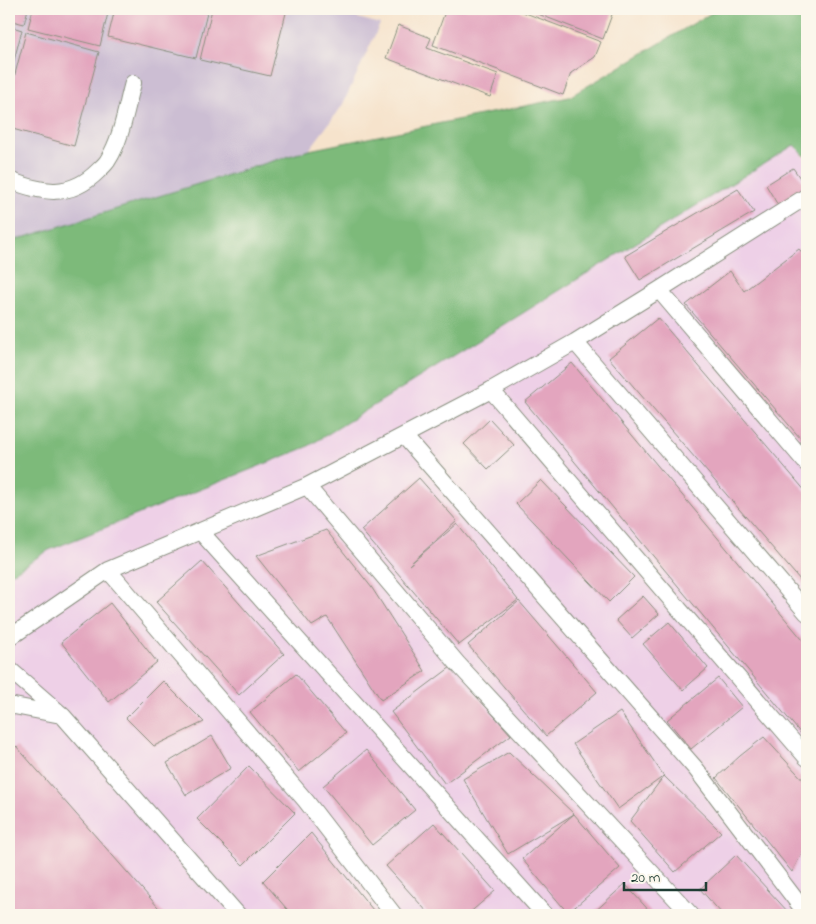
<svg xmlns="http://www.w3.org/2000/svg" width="816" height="924" font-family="'Indie Flower',sans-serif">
  <rect width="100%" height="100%" fill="#fbf7ec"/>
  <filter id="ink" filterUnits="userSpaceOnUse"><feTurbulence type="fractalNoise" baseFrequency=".02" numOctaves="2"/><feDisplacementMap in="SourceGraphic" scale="10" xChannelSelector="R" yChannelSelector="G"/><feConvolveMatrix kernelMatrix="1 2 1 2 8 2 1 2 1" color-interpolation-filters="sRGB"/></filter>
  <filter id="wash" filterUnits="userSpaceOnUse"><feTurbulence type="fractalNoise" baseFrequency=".0096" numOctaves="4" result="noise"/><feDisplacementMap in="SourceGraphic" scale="20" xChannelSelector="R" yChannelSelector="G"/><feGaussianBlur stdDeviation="1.12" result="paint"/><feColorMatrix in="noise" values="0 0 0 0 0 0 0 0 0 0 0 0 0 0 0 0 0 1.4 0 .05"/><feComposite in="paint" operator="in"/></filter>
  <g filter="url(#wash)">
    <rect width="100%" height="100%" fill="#f6e3cc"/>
    <path fill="#eed0e7" d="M 795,144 L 807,161 L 807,915 L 9,915 L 9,575 L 49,550 L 307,447 Z"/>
    <path fill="#ccbed3" d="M 9,9 L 341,9 L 340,13 L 380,24 L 342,106 L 309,150 L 9,242 Z"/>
    <path fill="#7dba7a" stroke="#4e7c57" d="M 718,9 L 807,9 L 807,158 L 794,145 L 307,447 L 49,550 L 9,575 L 9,242 L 309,150 L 569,97 Z"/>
    <g id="blocks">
      <path fill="#e3a5be" d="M 9,9 L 28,9 L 24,24 L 9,20 Z
        M 33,9 L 109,9 L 100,46 L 28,28 Z
        M 115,9 L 208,9 L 196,58 L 108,37 Z
        M 212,9 L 287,9 L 270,76 L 200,60 Z
        M 446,9 L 515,9 L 601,42 L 595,57 L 571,73 L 563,95 L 433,45 Z
        M 525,9 L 614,9 L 603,39 Z
        M 398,25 L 431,38 L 427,48 L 498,74 L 490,97 L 386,58 Z
        M 9,26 L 22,30 L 9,79 Z
        M 26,32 L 99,52 L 74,146 L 9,128 L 9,97 Z
        M 793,168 L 807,188 L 779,207 L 766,185 Z
        M 738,189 L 754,212 L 640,280 L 625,256 Z
        M 799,249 L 807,258 L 807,446 L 686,305 L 730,271 L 744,291 Z
        M 658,318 L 807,493 L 807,588 L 609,358 Z
        M 572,363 L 807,645 L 807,741 L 525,402 Z
        M 490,419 L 514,445 L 488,469 L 464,444 Z
        M 419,478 L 457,521 L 409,565 L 457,524 L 518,600 L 459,645 L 361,530 Z
        M 541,480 L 634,577 L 609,602 L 516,504 Z
        M 326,530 L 372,588 L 425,671 L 381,700 L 327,617 L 312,626 L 256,556 Z
        M 202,561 L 284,654 L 239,695 L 156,602 Z
        M 643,596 L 659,614 L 632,638 L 616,620 Z
        M 519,601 L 597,692 L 546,736 L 468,645 Z
        M 110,603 L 157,662 L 109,702 L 61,642 Z
        M 669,622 L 708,668 L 683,690 L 643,644 Z
        M 451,667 L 511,735 L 445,784 L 391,712 Z
        M 296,674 L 346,733 L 299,772 L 250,712 Z
        M 718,678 L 742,707 L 691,749 L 667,720 Z
        M 163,681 L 204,722 L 154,746 L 126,718 Z
        M 620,712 L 664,776 L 618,809 L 573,744 Z
        M 212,736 L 231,768 L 186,795 L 167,763 Z
        M 764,737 L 807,784 L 807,843 L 792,872 L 716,778 L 740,756 Z
        M 16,746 L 165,915 L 9,915 L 9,752 Z
        M 366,750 L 415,810 L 372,845 L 323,786 Z
        M 509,752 L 574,814 L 620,868 L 568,913 L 522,859 L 574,814 L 508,854 L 463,779 Z
        M 249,766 L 295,813 L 243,865 L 197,819 Z
        M 664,776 L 721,832 L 675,872 L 630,821 Z
        M 434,823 L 495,891 L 467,915 L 430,915 L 386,866 Z
        M 311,833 L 377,915 L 292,915 L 263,881 Z
        M 736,855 L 789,913 L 787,915 L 723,915 L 700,889 Z
        M 625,884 L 653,915 L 591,915 Z"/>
    </g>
  </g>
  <g filter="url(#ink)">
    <use href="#blocks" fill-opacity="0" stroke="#8a9080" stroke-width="1"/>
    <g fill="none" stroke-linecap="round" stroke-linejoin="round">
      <g stroke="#8a9080" stroke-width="18">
        <path id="lane" d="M 9,180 C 42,193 70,199 98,171 C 101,168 106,164 108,160 C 122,138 126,108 133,83
          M 659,290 L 807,464
          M 575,342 L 807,613
          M 491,390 L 807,758
          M 404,436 L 696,769 L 805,912
          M 307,486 L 457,663 L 691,915
          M 200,531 L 545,915
          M 108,570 L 306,801 L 394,915
          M 9,638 L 108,570 L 307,486 L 491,390 L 575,342 L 659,290 L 807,196
          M 9,669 L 63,716 L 238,915
          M 9,705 L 61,715"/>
      </g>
      <use href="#lane" stroke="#fff" stroke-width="16"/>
    </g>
  </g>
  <rect width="816" height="924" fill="none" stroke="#fbf7ec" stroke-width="30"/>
  <path d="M624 882v8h82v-8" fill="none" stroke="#1f3d34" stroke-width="2.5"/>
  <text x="631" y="882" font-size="15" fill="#1f3d34" stroke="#fbf7ec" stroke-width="4" paint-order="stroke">20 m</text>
</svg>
